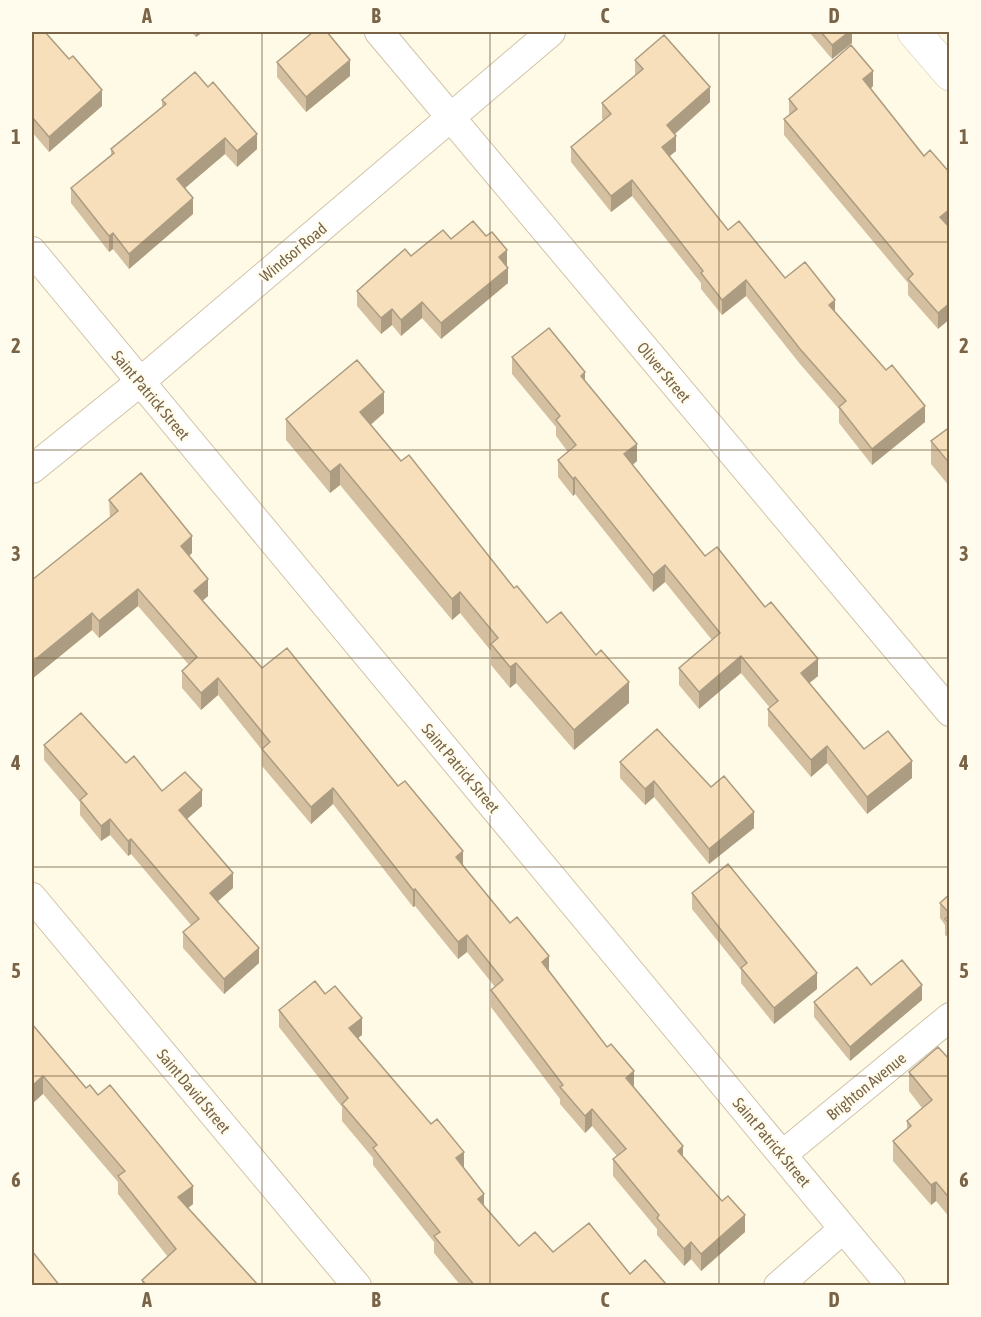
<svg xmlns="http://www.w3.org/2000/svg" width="981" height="1317" font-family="'Asap Condensed',sans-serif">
  <rect width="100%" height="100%" fill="#fefae5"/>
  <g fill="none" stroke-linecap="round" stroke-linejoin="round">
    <g stroke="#d1c3a9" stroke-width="30">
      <path id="minor" d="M 379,32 L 950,712
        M 32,251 L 891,1286
        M 32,469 L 140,382 L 551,32
        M 32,897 L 357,1286
        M 782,1155 L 950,1017
        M 778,1286 L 843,1229"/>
    </g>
    <g stroke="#d1c3a9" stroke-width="34">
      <path id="tertiary" d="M 914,32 L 950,74"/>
    </g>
    <use href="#minor" stroke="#fff" stroke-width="28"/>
    <use href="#tertiary" stroke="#fff" stroke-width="33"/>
  </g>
  <path fill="#d4c0a0" d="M 32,32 L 102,106 L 49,152 L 32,132 Z
    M 191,32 L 203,32 L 196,37 Z
    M 809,32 L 852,32 L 852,43 L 832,59 Z
    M 635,60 L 710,102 L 675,134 L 676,151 L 670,156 L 728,230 L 785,278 L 835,312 L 925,422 L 872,465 L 839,423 L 839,409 L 800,364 L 746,296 L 722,315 L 701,289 L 701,283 L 632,196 L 611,212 L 571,162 L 571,147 L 603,120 L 602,118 L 602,103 L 635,76 Z
    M 277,62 L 350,76 L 306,112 L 277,77 Z
    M 873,86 L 871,89 L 948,226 L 938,329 L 908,295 L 908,283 L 784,135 L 784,119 L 789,115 L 789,99 Z
    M 162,100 L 257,149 L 237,167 L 225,154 L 184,188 L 193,214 L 129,269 L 113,249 L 109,252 L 71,203 L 71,188 L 111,156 L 111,149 L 162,107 Z
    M 451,239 L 507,266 L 508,283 L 441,339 L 422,318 L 401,336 L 392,325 L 381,334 L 357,306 L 357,291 L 411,256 Z
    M 512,357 L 585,381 L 637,461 L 633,465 L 705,556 L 818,676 L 809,683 L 864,749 L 912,778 L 867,814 L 827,763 L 811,777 L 768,726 L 768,709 L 770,708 L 741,673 L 699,709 L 679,685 L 679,668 L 712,640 L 665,582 L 653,592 L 575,494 L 573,496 L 558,477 L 558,460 L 568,452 L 556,436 L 556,427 L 512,374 Z
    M 384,413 L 371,425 L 401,461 L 514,588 L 547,623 L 629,703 L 574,750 L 516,683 L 510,688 L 491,665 L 491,651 L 460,613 L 452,620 L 340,485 L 330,493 L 286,440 L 286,419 Z
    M 950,427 L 950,487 L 931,464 L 931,441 Z
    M 109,500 L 192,553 L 189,556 L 208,596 L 202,601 L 262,668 L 463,866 L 549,970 L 683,1156 L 745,1232 L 701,1271 L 691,1259 L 684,1266 L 657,1235 L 657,1229 L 613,1176 L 613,1159 L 617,1156 L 592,1126 L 585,1133 L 560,1104 L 560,1099 L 491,1007 L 491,990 L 495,987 L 467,952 L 458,959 L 415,906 L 413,907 L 333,804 L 311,824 L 262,766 L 262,750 L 218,695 L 201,710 L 182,688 L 182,671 L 189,665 L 138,606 L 99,638 L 92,630 L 32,679 L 110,518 Z
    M 44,745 L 126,763 L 162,791 L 202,806 L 186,819 L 233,888 L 218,901 L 259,963 L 224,994 L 183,948 L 183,932 L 191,925 L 131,854 L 128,856 L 110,835 L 101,841 L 80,815 L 80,802 L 44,760 Z
    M 620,762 L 711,787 L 754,828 L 709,864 L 654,797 L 645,805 L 620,778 Z
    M 692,893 L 817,989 L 774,1024 L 741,983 L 741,970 L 692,909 Z
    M 950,894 L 950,939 L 945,935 L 945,925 L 940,918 L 940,903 Z
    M 325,994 L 362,1035 L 358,1038 L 464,1168 L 484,1207 L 519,1246 L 553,1252 L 630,1274 L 666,1286 L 461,1286 L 434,1253 L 434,1242 L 373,1165 L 373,1158 L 342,1121 L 342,1107 L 279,1027 L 279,1010 Z
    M 922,1000 L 850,1061 L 814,1017 L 814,1002 Z
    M 32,1024 L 86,1088 L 193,1204 L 188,1208 L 259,1286 L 142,1286 L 142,1280 L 168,1257 L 118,1194 L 118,1182 L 43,1094 Z
    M 950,1060 L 950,1218 L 936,1201 L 931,1205 L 893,1161 L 893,1141 L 907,1130 L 907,1121 L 922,1108 L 909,1091 L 909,1072 Z"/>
  <path fill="#ac9c82" d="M 196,32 L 203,32 L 196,37 Z
    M 849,32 L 852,32 L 852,43 L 832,59 L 832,45 Z
    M 350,60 L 350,76 L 306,112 L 306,97 Z
    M 873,71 L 873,86 L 863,95 L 863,79 Z
    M 710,87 L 710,102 L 667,141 L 667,125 Z
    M 102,90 L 102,106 L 49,152 L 49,137 Z
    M 257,134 L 257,149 L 237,167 L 237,151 Z
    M 676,136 L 676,151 L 662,162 L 662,147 Z
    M 225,138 L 225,154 L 177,195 L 177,179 Z
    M 632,180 L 632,196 L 611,212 L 611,196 Z
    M 193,198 L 193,214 L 129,269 L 129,254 Z
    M 950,209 L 950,224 L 940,233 L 940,217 Z
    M 113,233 L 113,249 L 109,252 L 109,236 Z
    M 507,250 L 507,266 L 499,273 L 499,257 Z
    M 508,268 L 508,283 L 441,339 L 441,323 Z
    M 746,280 L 746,296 L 722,315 L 722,300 Z
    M 835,300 L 835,316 L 829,305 Z
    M 422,302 L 422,318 L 401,336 L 401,320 Z
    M 950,303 L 950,319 L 938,329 L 938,313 Z
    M 392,309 L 392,325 L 381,334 L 381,318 Z
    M 585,372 L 585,389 L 581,376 Z
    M 384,392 L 384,413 L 360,433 L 360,412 Z
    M 925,406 L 925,422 L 872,465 L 872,449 Z
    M 637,444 L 637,461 L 624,471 L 624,454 Z
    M 340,464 L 340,485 L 330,493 L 330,472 Z
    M 575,477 L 575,494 L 573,496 L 573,479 Z
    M 192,536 L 192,553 L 181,563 L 181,546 Z
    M 665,565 L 665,582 L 653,592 L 653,575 Z
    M 208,579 L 208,596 L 194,608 L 194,591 Z
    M 138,589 L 138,606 L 99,638 L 99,621 Z
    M 460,592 L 460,613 L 452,620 L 452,599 Z
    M 92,613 L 92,630 L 32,679 L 32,662 Z
    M 741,656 L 741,673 L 699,709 L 699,692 Z
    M 818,659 L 818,676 L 801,690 L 801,673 Z
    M 516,663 L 516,683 L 510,688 L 510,667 Z
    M 218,678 L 218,695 L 201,710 L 201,693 Z
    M 629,682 L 629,703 L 574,750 L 574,730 Z
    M 827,746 L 827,763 L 811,777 L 811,760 Z
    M 912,761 L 912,778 L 867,814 L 867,797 Z
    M 654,781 L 654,797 L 645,805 L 645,789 Z
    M 333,788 L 333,804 L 311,824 L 311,807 Z
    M 202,790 L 202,806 L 179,826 L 179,810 Z
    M 754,812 L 754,828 L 709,864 L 709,849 Z
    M 110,819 L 110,835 L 101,841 L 101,826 Z
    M 131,839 L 131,854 L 128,856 L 128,841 Z
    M 463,851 L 463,868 L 456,857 Z
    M 233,873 L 233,888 L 210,908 L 210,893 Z
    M 415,889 L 415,906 L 413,907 L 413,890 Z
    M 467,935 L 467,952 L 458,959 L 458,942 Z
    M 259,948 L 259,963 L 224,994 L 224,979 Z
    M 549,956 L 549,973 L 542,962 Z
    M 817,973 L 817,989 L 774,1024 L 774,1008 Z
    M 922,985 L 922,1000 L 850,1061 L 850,1047 Z
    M 362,1018 L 362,1035 L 349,1045 L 349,1028 Z
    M 634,1071 L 634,1088 L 626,1078 Z
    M 43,1076 L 43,1094 L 32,1104 L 32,1086 Z
    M 592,1109 L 592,1126 L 585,1133 L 585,1116 Z
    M 683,1146 L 683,1163 L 678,1151 Z
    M 464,1152 L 464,1169 L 456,1158 Z
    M 936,1182 L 936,1201 L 931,1205 L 931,1185 Z
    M 193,1186 L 193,1204 L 178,1216 L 178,1197 Z
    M 484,1194 L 484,1210 L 478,1199 Z
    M 745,1215 L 745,1232 L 701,1271 L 701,1254 Z
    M 691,1242 L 691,1259 L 684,1266 L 684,1249 Z"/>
  <path fill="#f6dfba" stroke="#ac9c82" stroke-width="1.5" d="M 32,32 L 45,32 L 69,59 L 73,56 L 102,90 L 49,137 L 32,117 Z
    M 313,32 L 327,32 L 350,60 L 306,97 L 277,62 Z
    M 821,32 L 849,32 L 832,45 Z
    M 664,35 L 710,87 L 667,125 L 676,136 L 662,147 L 728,230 L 739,221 L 785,278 L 805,262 L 835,300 L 829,305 L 886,370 L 892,365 L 925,406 L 872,449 L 839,407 L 846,401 L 800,349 L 746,280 L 722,300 L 701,273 L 703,271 L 632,180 L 611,196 L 571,147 L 611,114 L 602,103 L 643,69 L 635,60 Z
    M 851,45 L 873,71 L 863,79 L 924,156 L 930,150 L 950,173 L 950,209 L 940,217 L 950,228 L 950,303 L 938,313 L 908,279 L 913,274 L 784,119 L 797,109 L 789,99 Z
    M 195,72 L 208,87 L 213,82 L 257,134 L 237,151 L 225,138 L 177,179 L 193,198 L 129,254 L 113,233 L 109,236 L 71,188 L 114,153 L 111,149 L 166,104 L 162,100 Z
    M 473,221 L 486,236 L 492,232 L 507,250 L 499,257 L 508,268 L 441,323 L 422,302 L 401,320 L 392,309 L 381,318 L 357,291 L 405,249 L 411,256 L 443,230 L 451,239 Z
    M 549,328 L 585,372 L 581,376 L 637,444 L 624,454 L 705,556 L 717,547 L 765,607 L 771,602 L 818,659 L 801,673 L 864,749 L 888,731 L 912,761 L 867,797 L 827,746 L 811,760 L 768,709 L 778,701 L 741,656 L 699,692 L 679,668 L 720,633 L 665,565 L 653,575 L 575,477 L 573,479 L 558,460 L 576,445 L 556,420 L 560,416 L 512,357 Z
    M 357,360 L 384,392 L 360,412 L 401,461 L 409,455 L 514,588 L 517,586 L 547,623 L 561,612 L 596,655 L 601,650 L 629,682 L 574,730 L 516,663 L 510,667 L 491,644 L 498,638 L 460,592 L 452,599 L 340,464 L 330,472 L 286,419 Z
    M 950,427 L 950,464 L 931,441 Z
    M 141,473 L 192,536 L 181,546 L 208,579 L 194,591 L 262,668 L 287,648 L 398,786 L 405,781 L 463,851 L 456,857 L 510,923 L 517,917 L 549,956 L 542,962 L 607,1047 L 611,1044 L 634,1071 L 626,1078 L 683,1146 L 678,1151 L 722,1201 L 728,1196 L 745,1215 L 701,1254 L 691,1242 L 684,1249 L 657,1218 L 659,1215 L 613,1159 L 626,1149 L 592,1109 L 585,1116 L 560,1087 L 563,1085 L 491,990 L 503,980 L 467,935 L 458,942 L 415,889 L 413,890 L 333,788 L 311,807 L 262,749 L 270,742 L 218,678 L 201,693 L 182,671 L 197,657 L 138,589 L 99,621 L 92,613 L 32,662 L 32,580 L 118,511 L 109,500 Z
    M 81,713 L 126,763 L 134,756 L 162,791 L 185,772 L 202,790 L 179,810 L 233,873 L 210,893 L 259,948 L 224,979 L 183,932 L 199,919 L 131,839 L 128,841 L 110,819 L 101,826 L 80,800 L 87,794 L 44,745 Z
    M 657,729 L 711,787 L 724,776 L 754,812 L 709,849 L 654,781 L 645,789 L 620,762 Z
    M 728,864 L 817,973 L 774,1008 L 741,968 L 747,963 L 692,893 Z
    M 950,894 L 950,914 L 940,903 Z
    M 950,915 L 950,924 L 945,919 Z
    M 902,960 L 922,985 L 850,1047 L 814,1002 L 857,967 L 871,985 Z
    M 315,981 L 325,994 L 335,986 L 362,1018 L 349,1028 L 431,1124 L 437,1119 L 464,1152 L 456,1158 L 484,1194 L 478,1199 L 519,1246 L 535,1232 L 553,1252 L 589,1223 L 630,1274 L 645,1260 L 666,1284 L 664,1286 L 475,1286 L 434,1236 L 440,1232 L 373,1148 L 377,1145 L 342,1104 L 348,1098 L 279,1010 Z
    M 32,1024 L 86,1088 L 90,1085 L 98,1095 L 110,1085 L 193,1186 L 178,1197 L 259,1286 L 147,1286 L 142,1280 L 176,1249 L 118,1176 L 125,1171 L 43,1076 L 32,1086 Z
    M 938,1047 L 950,1060 L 950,1199 L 936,1182 L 931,1185 L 893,1141 L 911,1126 L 907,1121 L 932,1100 L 909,1072 Z
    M 32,1251 L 60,1286 L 32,1286 Z"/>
  <path fill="none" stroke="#796447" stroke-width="1.5" stroke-opacity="0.55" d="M 262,32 L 262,1286M 490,32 L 490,1286M 719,32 L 719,1286M 32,242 L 950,242M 32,450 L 950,450M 32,658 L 950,658M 32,867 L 950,867M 32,1076 L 950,1076"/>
  <g text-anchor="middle" stroke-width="4.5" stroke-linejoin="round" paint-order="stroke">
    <g font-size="16" fill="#796447" stroke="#fffced">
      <text transform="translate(293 252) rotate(-40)" y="6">Windsor Road</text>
      <text transform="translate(664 372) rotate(50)" y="6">Oliver Street</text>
      <text transform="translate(151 395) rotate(50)" y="6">Saint Patrick Street</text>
      <text transform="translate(461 768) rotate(50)" y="6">Saint Patrick Street</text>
      <text transform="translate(866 1086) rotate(-39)" y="6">Brighton Avenue</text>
      <text transform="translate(194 1091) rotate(50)" y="6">Saint David Street</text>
      <text transform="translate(772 1142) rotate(50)" y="6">Saint Patrick Street</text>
    </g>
  </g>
  <rect width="981" height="1317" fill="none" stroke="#fffced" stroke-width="66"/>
  <rect x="33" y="33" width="915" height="1251" fill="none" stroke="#796447" stroke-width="2"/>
  <g font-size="20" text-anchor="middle" font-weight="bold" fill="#796447">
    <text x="147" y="23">A</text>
    <text x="376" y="23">B</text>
    <text x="605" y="23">C</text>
    <text x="834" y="23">D</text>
    <text x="16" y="144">1</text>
    <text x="964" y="144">1</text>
    <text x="16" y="353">2</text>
    <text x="964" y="353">2</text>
    <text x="16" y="561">3</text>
    <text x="964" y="561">3</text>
    <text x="16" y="770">4</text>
    <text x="964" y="770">4</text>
    <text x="16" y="978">5</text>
    <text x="964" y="978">5</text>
    <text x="16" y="1187">6</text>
    <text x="964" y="1187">6</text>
    <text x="147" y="1307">A</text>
    <text x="376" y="1307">B</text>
    <text x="605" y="1307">C</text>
    <text x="834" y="1307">D</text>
  </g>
</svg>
